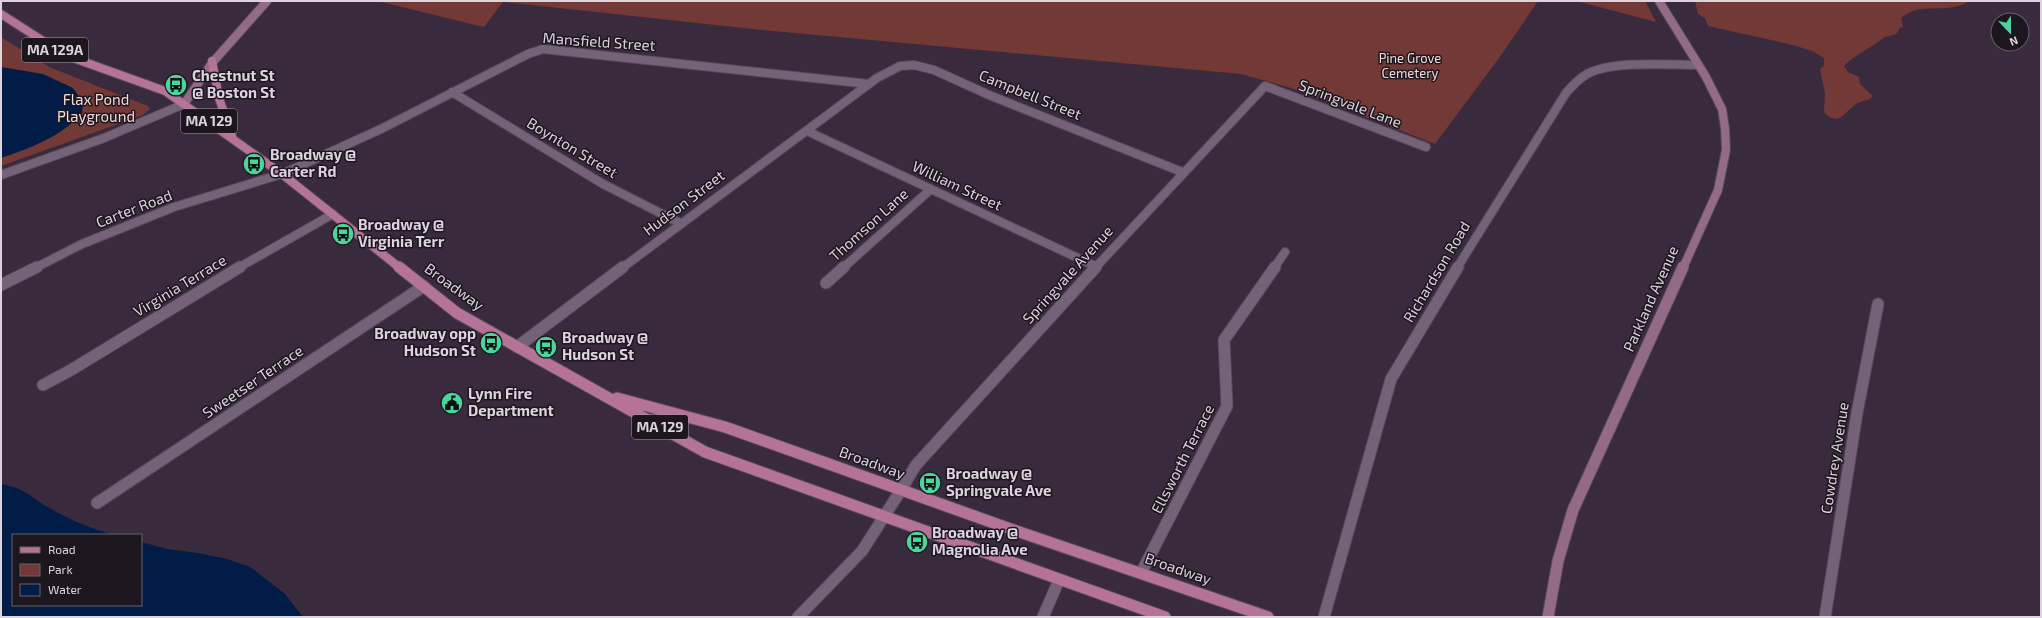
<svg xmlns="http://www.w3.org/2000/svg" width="2042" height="618" font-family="'Exo 2',sans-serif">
  <rect width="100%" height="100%" fill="#392a3d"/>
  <path fill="#723937" d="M 377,1 L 1538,1 L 1502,54 L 1435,144 L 1291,88 L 1241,74 L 762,30 L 503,2 L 484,27 Z
    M 1576,1 L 1645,1 L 1656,22 Z
    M 1695,1 L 1969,1 C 1947,16 1923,0 1901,18 L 1903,27 L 1900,28 L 1897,33 C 1893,36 1887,35 1882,39 C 1872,47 1852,57 1844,66 L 1848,72 L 1859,77 L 1860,84 L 1873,96 C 1869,101 1861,101 1856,104 C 1844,112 1839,128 1824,112 L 1825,93 L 1820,69 L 1824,66 L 1824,58 L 1812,51 L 1793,45 L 1708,26 L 1705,18 L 1698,14 Z
    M 1,37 L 49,67 L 148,106 L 150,109 L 143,115 L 1,166 Z"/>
  <path fill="#001c47" d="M 1,67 L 43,74 L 73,88 L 83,102 L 82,113 C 61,137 30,148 1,158 Z
    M 1,484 C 27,489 30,497 51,509 C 70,520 92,529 114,535 L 13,535 L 13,605 L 141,605 L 141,542 L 167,549 L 198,553 L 227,559 L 250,567 L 285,594 L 303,617 L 1,617 Z"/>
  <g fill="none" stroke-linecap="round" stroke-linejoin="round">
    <g stroke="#554958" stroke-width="10">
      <path id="minor-far1" d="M 452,92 L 603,184 L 680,223
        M 807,131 L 1095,266
        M 1,175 L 104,138 L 184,104
        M 35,268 L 82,244 L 174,207 L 282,174 L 381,129 L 528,54 L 543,49 L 869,84
        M 238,268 L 333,214
        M 622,268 L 877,78 L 900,66 L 914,65 L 934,70 L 989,95 L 1182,172
        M 843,268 L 931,189
        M 1095,268 L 1265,86 L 1426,147
        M 1274,268 L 1285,252"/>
    </g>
    <g stroke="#554958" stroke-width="13">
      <path id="minor" d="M 826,283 L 844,267
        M 1,285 L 37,267
        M 517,347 L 623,267
        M 43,385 L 71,370 L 240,267
        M 901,490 L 916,465 L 1096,267
        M 97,503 L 424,286
        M 1141,573 L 1227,406 L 1224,340 L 1275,267
        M 1043,617 L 1059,580
        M 1825,617 L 1857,413 L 1878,304"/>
    </g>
    <g stroke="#554958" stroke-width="10">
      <path id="tertiary-far1" d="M 1457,268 L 1566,93 C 1572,86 1579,79 1587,74 C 1613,60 1668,65 1698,65"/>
    </g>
    <g stroke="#554958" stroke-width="13">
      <path id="tertiary" d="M 798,617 L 862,551 L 901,490
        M 1324,617 L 1391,379 L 1458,267"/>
    </g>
    <g stroke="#554958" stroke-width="10">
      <path id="secondary-far1" d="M 1659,1 L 1706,77 L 1722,109 L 1725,128 L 1726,150 L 1718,190 L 1683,268
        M 184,104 L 212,63 L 267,1"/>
    </g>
    <g stroke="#554958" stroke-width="13">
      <path id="secondary" d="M 1548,617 L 1558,561 L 1573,510 L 1683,267"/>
    </g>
    <g stroke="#554958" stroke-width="10">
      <path id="primary-far1" d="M 1,14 L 65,55 L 165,91 L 282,174 L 400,268
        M 212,61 L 219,98 L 233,139"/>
    </g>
    <g stroke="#554958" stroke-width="13">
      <path id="primary" d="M 399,267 L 457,313 L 705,452 L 1165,617
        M 617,398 L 725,427 L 1005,527 L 1268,617"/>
    </g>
    <use href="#minor-far1" stroke="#746378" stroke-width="8"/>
    <use href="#minor" stroke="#746378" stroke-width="11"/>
    <use href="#tertiary-far1" stroke="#746378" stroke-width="8"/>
    <use href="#tertiary" stroke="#746378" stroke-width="11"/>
    <use href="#secondary-far1" stroke="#946b87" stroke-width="8"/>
    <use href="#secondary" stroke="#946b87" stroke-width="11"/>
    <use href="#primary-far1" stroke="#b47397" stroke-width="8"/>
    <use href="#primary" stroke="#b47397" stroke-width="11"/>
  </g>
  <defs>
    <g id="bus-disc" transform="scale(1.15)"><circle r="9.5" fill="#4cd49b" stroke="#1d161e"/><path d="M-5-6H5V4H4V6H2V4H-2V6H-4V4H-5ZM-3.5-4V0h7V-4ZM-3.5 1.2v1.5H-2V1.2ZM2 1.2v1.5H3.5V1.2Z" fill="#111"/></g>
    <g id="civic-disc" transform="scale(1.15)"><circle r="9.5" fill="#4cd49b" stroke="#1d161e"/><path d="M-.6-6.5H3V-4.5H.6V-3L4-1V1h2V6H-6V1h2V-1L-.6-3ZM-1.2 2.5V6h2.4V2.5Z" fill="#111"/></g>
  </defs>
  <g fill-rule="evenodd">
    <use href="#bus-disc" x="176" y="85"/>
    <use href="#bus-disc" x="254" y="164"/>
    <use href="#bus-disc" x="343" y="234"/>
    <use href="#bus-disc" x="491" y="343"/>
    <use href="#bus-disc" x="546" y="347"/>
    <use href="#civic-disc" x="452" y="403"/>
    <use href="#bus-disc" x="930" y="483"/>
    <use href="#bus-disc" x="917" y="542"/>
  </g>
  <g text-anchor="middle" stroke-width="3" stroke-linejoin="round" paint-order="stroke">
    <g font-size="13" fill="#f2dcdb" stroke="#1d161e">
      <text x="1410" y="63">Pine Grove<tspan x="1410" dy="15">Cemetery</tspan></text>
    </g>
    <g fill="#1d161e" stroke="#a39aa5" stroke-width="1">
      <rect x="22" y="38" width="66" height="24" rx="3"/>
      <rect x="181" y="109" width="56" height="24" rx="3"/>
      <rect x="632" y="415" width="56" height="24" rx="3"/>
    </g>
    <g font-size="14" font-weight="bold" fill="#dcd3df">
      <text x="55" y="55">MA 129A</text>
      <text x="209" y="126">MA 129</text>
      <text x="660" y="432">MA 129</text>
    </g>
    <g font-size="15" fill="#dcd3df" stroke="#1d161e">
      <text transform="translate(599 42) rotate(4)" y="5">Mansfield Street</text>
      <text transform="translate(1030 95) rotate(22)" y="5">Campbell Street</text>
      <text transform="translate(1350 104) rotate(21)" y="5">Springvale Lane</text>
      <text transform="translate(572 148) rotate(31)" y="5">Boynton Street</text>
      <text transform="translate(957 186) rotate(25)" y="5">William Street</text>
      <text transform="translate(684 203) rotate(-37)" y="5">Hudson Street</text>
      <text transform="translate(134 209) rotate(-21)" y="5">Carter Road</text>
      <text transform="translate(869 225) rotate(-42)" y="5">Thomson Lane</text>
      <text transform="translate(1437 272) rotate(-59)" y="5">Richardson Road</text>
      <text transform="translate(1068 275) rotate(-48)" y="5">Springvale Avenue</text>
      <text transform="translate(180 286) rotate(-31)" y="5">Virginia Terrace</text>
      <text transform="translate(454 287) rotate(36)" y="5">Broadway</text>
      <text transform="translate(1651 299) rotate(-66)" y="5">Parkland Avenue</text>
      <text transform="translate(253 382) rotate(-34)" y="5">Sweetser Terrace</text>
      <text transform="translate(1835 458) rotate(-81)" y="5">Cowdrey Avenue</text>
      <text transform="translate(1183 459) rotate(-63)" y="5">Ellsworth Terrace</text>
      <text transform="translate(872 463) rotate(20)" y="5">Broadway</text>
      <text transform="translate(1178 569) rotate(19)" y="5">Broadway</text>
    </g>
    <g font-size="15" font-weight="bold" fill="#dcd3df" stroke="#1d161e" text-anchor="start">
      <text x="192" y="81">Chestnut St<tspan x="192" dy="17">@ Boston St</tspan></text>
      <text x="270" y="160">Broadway @<tspan x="270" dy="17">Carter Rd</tspan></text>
      <text x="358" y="230">Broadway @<tspan x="358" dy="17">Virginia Terr</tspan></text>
      <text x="476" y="339" text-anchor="end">Broadway opp<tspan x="476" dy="17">Hudson St</tspan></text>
      <text x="562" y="343">Broadway @<tspan x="562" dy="17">Hudson St</tspan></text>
      <text x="468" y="399">Lynn Fire<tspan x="468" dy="17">Department</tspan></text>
      <text x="946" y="479">Broadway @<tspan x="946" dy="17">Springvale Ave</tspan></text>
      <text x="932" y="538">Broadway @<tspan x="932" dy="17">Magnolia Ave</tspan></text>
    </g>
    <g font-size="15" fill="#f2dcdb" stroke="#1d161e">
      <text x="96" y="105">Flax Pond<tspan x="96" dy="17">Playground</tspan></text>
    </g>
  </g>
  <rect width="2042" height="618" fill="none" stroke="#dcd3df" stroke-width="4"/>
  <rect x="12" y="534" width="130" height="72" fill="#1d161e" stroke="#69626b"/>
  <rect x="20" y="547" width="20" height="6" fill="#b47397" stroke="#69626b"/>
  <text x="48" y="554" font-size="12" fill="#dcd3df">Road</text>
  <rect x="20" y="564" width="20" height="12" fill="#723937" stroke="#69626b"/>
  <text x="48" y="574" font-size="12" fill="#dcd3df">Park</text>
  <rect x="20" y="584" width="20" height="12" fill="#001c47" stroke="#69626b"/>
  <text x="48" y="594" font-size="12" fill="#dcd3df">Water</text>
  <g transform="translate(2010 32) rotate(158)"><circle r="19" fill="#1d161e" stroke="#69626b"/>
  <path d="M0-3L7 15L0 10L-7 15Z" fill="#4cd49b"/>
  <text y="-6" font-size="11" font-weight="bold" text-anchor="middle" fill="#dcd3df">N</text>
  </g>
</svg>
